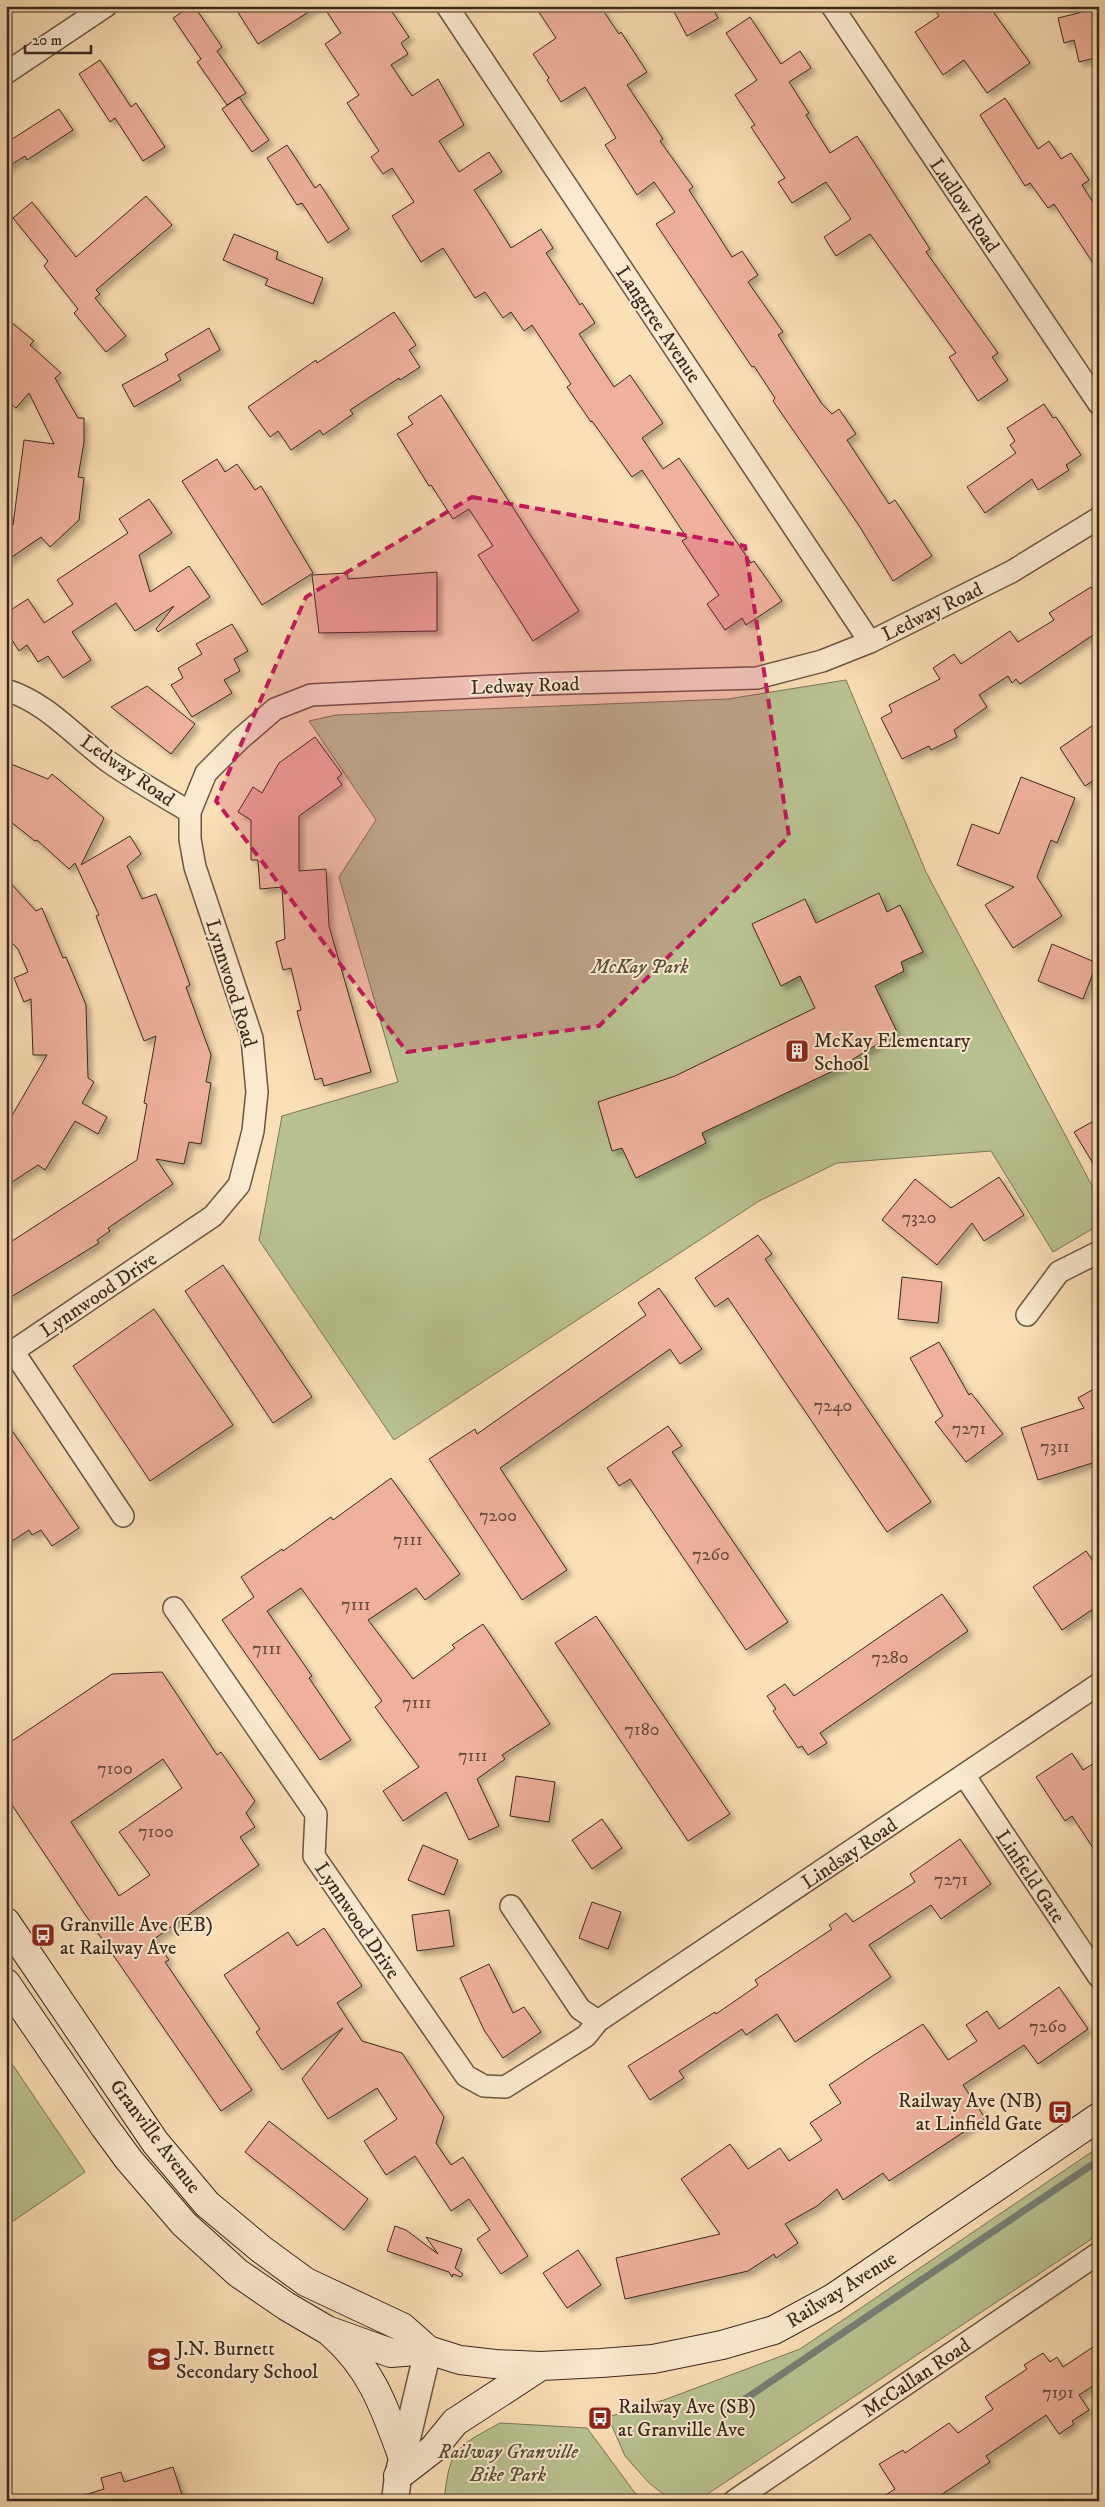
<svg xmlns="http://www.w3.org/2000/svg" width="1105" height="2507" font-family="'IM FELL DW Pica',serif">
  <defs>
    <filter id="shadow"><feDropShadow dx="4.5" dy="4.5" stdDeviation="2.5" flood-color="#0004"/></filter>
  </defs>
  <rect width="100%" height="100%" fill="#fbdfb6"/>
  <filter id="stains"><feTurbulence type="fractalNoise" baseFrequency=".004" numOctaves="4"/><feColorMatrix values="0 0 0 0 .2 0 0 0 0 .09 0 0 0 0 .02 0 0 0 .5 -.17"/></filter>
  <radialGradient id="worn" r=".72"><stop offset=".6" stop-color="#630" stop-opacity="0"/><stop offset="1" stop-color="#630" stop-opacity=".3"/></radialGradient>
  <path fill="#b9c392" stroke="#7a7658" d="M 846,680 L 926,872 L 1099,1199 L 1099,1225 L 1053,1252 L 991,1151 L 837,1163 L 759,1201 L 394,1440 L 259,1240 L 282,1116 L 398,1082 L 339,877 L 376,820 L 309,721 L 336,715 L 728,699 Z
    M 6,2055 L 85,2172 L 6,2226 Z
    M 1099,2147 L 1099,2234 L 697,2501 L 672,2501 L 649,2483 L 625,2456 L 608,2417 L 664,2400 L 800,2349 Z
    M 500,2423 L 587,2428 L 635,2493 L 645,2501 L 444,2501 C 450,2447 455,2448 500,2423 Z"/>
  <g fill="none" stroke-linecap="round" stroke-linejoin="round">
    <path stroke="#778078" stroke-width="7" d="M 745,2399 L 1099,2160"/>
  </g>
  <path fill="#efb19c" stroke="#3a281d" fill-rule="evenodd" filter="url(#shadow)" d="M 191,6 L 194,6 L 222,47 L 217,51 L 246,93 L 227,105 L 197,62 L 201,59 L 173,18 Z
    M 234,6 L 318,6 L 258,44 Z
    M 323,6 L 388,6 L 409,37 L 401,43 L 408,54 L 391,65 L 412,96 L 438,79 L 464,125 L 439,141 L 459,172 L 489,152 L 502,172 L 474,190 L 491,216 L 511,248 L 541,229 L 553,248 L 546,253 L 580,305 L 582,303 L 595,323 L 579,334 L 614,387 L 630,375 L 663,423 L 642,438 L 663,469 L 679,458 L 751,563 L 754,561 L 782,601 L 746,625 L 742,618 L 725,630 L 707,604 L 719,595 L 682,541 L 687,538 L 642,470 L 632,477 L 592,421 L 591,422 L 567,387 L 571,384 L 532,325 L 524,331 L 511,312 L 503,318 L 485,292 L 475,298 L 443,248 L 421,262 L 392,216 L 414,202 L 392,168 L 383,174 L 371,157 L 379,151 L 347,103 L 359,95 L 325,44 L 341,33 Z
    M 535,6 L 600,6 L 619,34 L 621,32 L 647,72 L 627,85 L 663,139 L 660,141 L 693,187 L 689,190 L 732,257 L 742,251 L 758,275 L 748,282 L 783,332 L 778,335 L 822,404 L 832,414 L 839,409 L 856,434 L 847,440 L 889,504 L 895,500 L 932,556 L 893,581 L 858,524 L 773,401 L 775,398 L 754,366 L 752,367 L 656,224 L 675,212 L 654,182 L 637,195 L 605,145 L 616,138 L 585,87 L 561,102 L 547,80 L 549,78 L 533,54 L 556,38 Z
    M 671,6 L 711,6 L 718,18 L 687,36 Z
    M 932,6 L 989,6 L 1030,63 L 987,93 L 964,60 L 943,75 L 915,32 L 939,16 Z
    M 1099,8 L 1099,57 L 1079,62 L 1074,40 L 1064,43 L 1058,18 Z
    M 750,17 L 781,64 L 800,51 L 811,68 L 789,82 L 809,113 L 806,115 L 830,153 L 857,136 L 930,249 L 926,252 L 998,353 L 992,357 L 1008,380 L 978,401 L 949,357 L 956,353 L 870,234 L 836,256 L 824,237 L 851,219 L 826,182 L 792,203 L 778,182 L 785,178 L 751,127 L 755,125 L 735,95 L 757,80 L 726,33 Z
    M 100,60 L 131,107 L 136,103 L 165,147 L 143,161 L 115,118 L 110,122 L 79,74 Z
    M 239,97 L 269,140 L 252,152 L 222,109 Z
    M 1005,98 L 1038,149 L 1049,141 L 1061,159 L 1071,153 L 1089,180 L 1082,185 L 1099,212 L 1099,272 L 1054,204 L 1048,208 L 1030,183 L 1025,186 L 980,115 Z
    M 59,109 L 73,130 L 27,160 L 25,156 L 6,168 L 6,143 Z
    M 287,145 L 315,188 L 320,184 L 349,229 L 328,243 L 302,203 L 297,205 L 267,158 Z
    M 146,196 L 172,225 L 96,290 L 100,294 L 95,298 L 126,336 L 106,352 L 74,313 L 78,309 L 44,266 L 48,261 L 13,218 L 32,202 L 76,257 Z
    M 234,234 L 278,252 L 276,259 L 323,278 L 313,304 L 265,285 L 268,279 L 223,260 Z
    M 394,312 L 416,345 L 409,350 L 420,367 L 400,380 L 399,378 L 350,410 L 353,414 L 323,435 L 320,430 L 291,450 L 278,431 L 270,437 L 248,407 L 316,360 L 317,363 Z
    M 6,318 L 34,341 L 30,345 L 61,373 L 55,378 L 78,418 L 84,418 L 84,442 L 78,477 L 84,478 L 79,520 L 50,547 L 41,537 L 6,561 L 6,515 L 13,525 L 24,440 L 54,444 L 29,393 L 16,408 L 6,400 Z
    M 209,328 L 220,350 L 178,375 L 181,380 L 134,407 L 122,385 L 168,360 L 165,354 Z
    M 441,395 L 579,611 L 533,641 L 478,555 L 493,546 L 469,509 L 453,519 L 431,485 L 429,486 L 397,434 L 413,424 L 408,417 Z
    M 1044,404 L 1053,418 L 1056,417 L 1081,455 L 1066,465 L 1069,470 L 1038,490 L 1032,479 L 985,513 L 967,487 L 1016,453 L 1010,445 L 1015,441 L 1007,428 Z
    M 217,459 L 225,472 L 237,464 L 255,490 L 261,486 L 313,573 L 262,605 L 182,481 Z
    M 149,499 L 172,533 L 139,555 L 150,592 L 189,566 L 210,597 L 158,632 L 156,629 L 174,606 L 135,631 L 116,603 L 72,632 L 91,660 L 63,678 L 48,656 L 38,662 L 27,645 L 19,651 L 6,631 L 6,613 L 28,599 L 44,623 L 73,604 L 57,580 L 128,533 L 119,519 Z
    M 437,572 L 437,631 L 319,633 L 312,575 L 347,573 L 348,579 Z
    M 1091,587 L 1099,599 L 1099,631 L 1020,684 L 1016,679 L 1012,683 L 1008,676 L 979,695 L 987,707 L 954,730 L 957,737 L 931,750 L 929,746 L 902,759 L 881,718 L 892,712 L 889,705 L 940,679 L 933,668 L 954,654 L 961,664 L 1010,631 L 1018,642 L 1054,620 L 1049,613 Z
    M 232,624 L 248,651 L 234,659 L 240,671 L 224,680 L 232,693 L 192,717 L 171,685 L 183,678 L 178,668 L 202,654 L 196,644 Z
    M 147,686 L 195,724 L 171,754 L 111,707 Z
    M 1099,721 L 1099,777 L 1085,786 L 1060,748 Z
    M 315,737 L 342,774 L 337,778 L 342,785 L 299,816 L 299,871 L 326,869 L 329,926 L 371,1072 L 324,1086 L 322,1078 L 315,1080 L 297,1011 L 301,1010 L 291,968 L 283,970 L 276,942 L 285,939 L 282,887 L 260,889 L 258,860 L 251,860 L 251,820 L 238,812 L 253,787 L 262,793 L 279,763 Z
    M 6,762 L 48,779 L 52,774 L 104,818 L 81,865 L 130,836 L 141,854 L 127,866 L 142,899 L 156,894 L 174,941 L 190,985 L 186,987 L 211,1055 L 206,1082 L 211,1083 L 201,1144 L 189,1142 L 184,1164 L 156,1159 L 173,1184 L 108,1228 L 110,1231 L 97,1240 L 99,1243 L 6,1300 L 6,1245 L 137,1160 L 147,1104 L 144,1103 L 156,1036 L 144,1041 L 96,916 L 99,915 L 75,863 L 69,869 L 37,840 L 35,841 L 6,818 Z
    M 1021,777 L 1075,798 L 1057,843 L 1051,840 L 1037,877 L 1062,916 L 1013,948 L 985,905 L 1014,887 L 957,865 L 972,824 L 999,834 Z
    M 6,878 L 36,911 L 42,908 L 63,958 L 66,957 L 86,1005 L 88,1078 L 94,1082 L 82,1103 L 107,1117 L 98,1134 L 75,1121 L 45,1170 L 38,1165 L 6,1186 L 6,1126 L 47,1055 L 33,1055 L 31,999 L 24,1002 L 14,978 L 28,972 L 18,949 L 6,937 Z
    M 879,893 L 887,912 L 900,905 L 923,952 L 901,962 L 904,971 L 875,986 L 897,1032 L 837,1069 L 702,1133 L 706,1143 L 636,1178 L 622,1148 L 612,1151 L 598,1102 L 675,1076 L 815,1008 L 800,976 L 781,986 L 752,924 L 805,899 L 816,923 Z
    M 1052,944 L 1097,963 L 1083,999 L 1038,981 Z
    M 1099,1118 L 1099,1173 L 1074,1132 Z
    M 999,1177 L 1024,1215 L 984,1241 L 972,1223 L 937,1265 L 882,1220 L 915,1179 L 951,1208 Z
    M 758,1235 L 772,1254 L 765,1259 L 931,1502 L 887,1532 L 728,1298 L 715,1307 L 695,1278 Z
    M 223,1265 L 312,1397 L 273,1423 L 185,1291 Z
    M 902,1277 L 942,1282 L 938,1323 L 898,1319 Z
    M 659,1288 L 702,1349 L 680,1364 L 670,1349 L 500,1468 L 567,1570 L 522,1600 L 429,1459 L 475,1429 L 477,1434 L 646,1315 L 638,1303 Z
    M 154,1309 L 233,1425 L 150,1481 L 73,1366 Z
    M 939,1342 L 969,1395 L 971,1393 L 1003,1434 L 966,1462 L 935,1422 L 943,1416 L 910,1358 Z
    M 1099,1386 L 1099,1461 L 1038,1480 L 1021,1428 L 1084,1408 L 1078,1398 Z
    M 6,1422 L 79,1528 L 52,1546 L 41,1530 L 32,1535 L 29,1530 L 6,1545 Z
    M 668,1426 L 682,1446 L 672,1452 L 788,1622 L 746,1650 L 630,1479 L 619,1486 L 607,1468 Z
    M 391,1478 L 460,1574 L 425,1600 L 416,1588 L 368,1620 L 413,1679 L 455,1648 L 452,1645 L 483,1624 L 550,1724 L 502,1755 L 505,1759 L 477,1779 L 499,1826 L 469,1840 L 446,1792 L 403,1821 L 383,1791 L 419,1767 L 375,1707 L 382,1701 L 301,1588 L 267,1611 L 312,1676 L 309,1678 L 351,1740 L 320,1760 L 222,1620 L 254,1597 L 241,1577 L 282,1549 L 283,1551 L 331,1517 L 333,1520 Z
    M 1086,1551 L 1099,1569 L 1099,1605 L 1062,1630 L 1033,1587 Z
    M 942,1594 L 968,1631 L 820,1733 L 827,1743 L 808,1755 L 802,1746 L 798,1748 L 773,1711 L 776,1709 L 767,1696 L 785,1684 L 794,1696 Z
    M 596,1616 L 730,1814 L 688,1841 L 555,1643 Z
    M 162,1672 L 217,1755 L 221,1752 L 255,1801 L 246,1813 L 255,1827 L 240,1837 L 259,1865 L 154,1939 L 169,1960 L 165,1962 L 252,2090 L 221,2111 L 82,1910 L 6,1796 L 6,1745 L 112,1674 ZM 163,1759 L 182,1788 L 119,1832 L 150,1875 L 119,1896 L 71,1822 Z
    M 1072,1753 L 1083,1770 L 1099,1760 L 1099,1857 L 1072,1816 L 1065,1821 L 1036,1777 Z
    M 516,1776 L 555,1782 L 549,1822 L 510,1816 Z
    M 602,1819 L 622,1848 L 592,1869 L 572,1840 Z
    M 960,1839 L 991,1884 L 941,1919 L 931,1905 L 869,1945 L 891,1977 L 795,2042 L 777,2014 L 746,2035 L 742,2029 L 679,2071 L 684,2078 L 650,2100 L 628,2066 L 715,2012 L 716,2014 L 758,1985 L 755,1980 L 832,1929 L 829,1925 L 846,1913 L 853,1922 L 915,1882 L 910,1874 Z
    M 423,1845 L 458,1860 L 444,1895 L 408,1880 Z
    M 592,1902 L 621,1912 L 608,1949 L 579,1938 Z
    M 449,1910 L 454,1946 L 417,1951 L 412,1915 Z
    M 324,1928 L 362,1986 L 337,2003 L 362,2041 L 402,2053 L 444,2117 L 436,2143 L 451,2165 L 463,2157 L 528,2256 L 501,2274 L 477,2239 L 490,2230 L 469,2199 L 451,2211 L 415,2156 L 386,2175 L 364,2141 L 397,2119 L 377,2088 L 328,2119 L 302,2079 L 343,2028 L 282,2070 L 256,2032 L 260,2029 L 224,1975 L 288,1932 L 297,1946 Z
    M 489,1964 L 513,2013 L 524,2007 L 541,2032 L 503,2058 L 484,2030 L 460,1978 Z
    M 1059,1987 L 1088,2029 L 1038,2064 L 1024,2045 L 963,2085 L 985,2118 L 889,2181 L 883,2173 L 843,2200 L 837,2189 L 817,2206 L 785,2224 L 798,2243 L 776,2258 L 774,2254 L 748,2271 L 625,2299 L 616,2258 L 720,2234 L 681,2179 L 730,2144 L 748,2169 L 780,2148 L 789,2161 L 822,2140 L 810,2123 L 841,2103 L 829,2085 L 874,2055 L 923,2024 L 948,2060 L 977,2041 L 966,2025 L 987,2011 L 999,2029 Z
    M 269,2121 L 368,2199 L 344,2230 L 245,2152 Z
    M 395,2226 L 406,2230 L 438,2254 L 426,2237 L 462,2249 L 455,2268 L 463,2274 L 461,2277 L 453,2274 L 452,2277 L 449,2272 L 387,2251 Z
    M 578,2250 L 601,2285 L 567,2308 L 543,2273 Z
    M 1099,2343 L 1099,2382 L 1079,2395 L 1089,2410 L 1072,2421 L 1074,2424 L 1059,2434 L 1046,2415 L 986,2456 L 990,2462 L 932,2501 L 876,2501 L 895,2489 L 879,2464 L 903,2450 L 905,2453 L 949,2423 L 958,2433 L 993,2409 L 985,2397 L 1027,2369 L 1024,2365 L 1043,2353 L 1050,2362 L 1057,2357 L 1063,2367 Z
    M 173,2467 L 184,2501 L 79,2501 L 78,2497 L 104,2489 L 101,2478 L 121,2472 L 124,2482 Z"/>
  <g fill="none" stroke-linecap="round" stroke-linejoin="round">
    <g stroke="#6a5643" stroke-width="24">
      <path id="minor" d="M 447,6 L 870,642
        M 832,6 L 1099,404
        M 6,73 L 106,6
        M 6,690 C 48,703 75,737 109,762 C 135,780 163,796 190,812
        M 1027,1315 L 1059,1272 L 1099,1252
        M 13,1351 L 123,1516
        M 6,1356 L 213,1216 L 239,1185 L 253,1131 L 257,1092 L 252,1038 L 195,867 L 190,839 L 190,812 L 206,773 L 239,740 L 275,709 L 311,695 L 535,684 L 757,678 L 822,661 L 870,642 L 1011,572 L 1099,518
        M 174,1608 L 316,1814 L 314,1856 L 466,2076 L 484,2086 L 505,2087 L 586,2036 L 598,2021 L 1099,1684
        M 964,1775 L 1099,1977
        M 511,1906 L 580,2009 L 598,2021
        M 734,2501 L 1099,2253"/>
    </g>
    <g stroke="#6a5643" stroke-width="29">
      <path id="tertiary" d="M 395,2501 L 398,2476 L 428,2350"/>
    </g>
    <g stroke="#3a281d" stroke-width="30">
      <path id="secondary" d="M 6,1922 L 155,2142 L 207,2204 L 261,2249 L 306,2282 L 402,2327 L 428,2350
        M 6,1983 L 104,2126 L 129,2160 L 184,2224 L 238,2273 L 286,2306 L 327,2330 L 391,2353 L 428,2350 L 460,2360 L 495,2364 L 541,2366 L 601,2363 L 653,2359 L 722,2345 L 774,2330 L 833,2298 L 1099,2117
        M 332,2334 C 372,2369 385,2409 403,2458
        M 398,2476 L 433,2449 L 455,2422 L 541,2366"/>
    </g>
    <use href="#minor" stroke="#fcead0" stroke-width="21"/>
    <use href="#tertiary" stroke="#fcead0" stroke-width="26"/>
    <use href="#secondary" stroke="#fcead0" stroke-width="28"/>
  </g>
  <path fill="#c2185b" fill-opacity="0.2" stroke="#c2185b" stroke-width="4" stroke-dasharray="10 6" stroke-linejoin="round" d="M 472,497 L 745,546 L 789,836 L 599,1026 L 407,1052 L 216,801 L 306,597 Z"/>
  <defs>
    <g id="building-square" transform="scale(1.25)"><rect x="-9" y="-9" width="18" height="18" rx="4" fill="#8f2418" stroke="#fcead0"/><path d="M-4-6H4V6H1V3H-1V6H-4ZM-2.5-4.3h1.7v1.8h-1.7ZM.8-4.3h1.7v1.8H.8ZM-2.5-1h1.7V.8h-1.7ZM.8-1h1.7V.8H.8Z" fill="#fff"/></g>
    <g id="bus-square" transform="scale(1.25)"><rect x="-9" y="-9" width="18" height="18" rx="4" fill="#8f2418" stroke="#fcead0"/><path d="M-5-6H5V4H4V6H2V4H-2V6H-4V4H-5ZM-3.5-4V0h7V-4ZM-3.5 1.2v1.5H-2V1.2ZM2 1.2v1.5H3.5V1.2Z" fill="#fff"/></g>
    <g id="school-square" transform="scale(1.25)"><rect x="-9" y="-9" width="18" height="18" rx="4" fill="#8f2418" stroke="#fcead0"/><path d="M0-5L7-2L0 1L-7-2ZM-4 1L0 2.5L4 1V4Q0 6-4 4Z" fill="#fff"/></g>
  </defs>
  <g fill-rule="evenodd">
    <use href="#building-square" x="797" y="1051"/>
    <use href="#bus-square" x="43" y="1935"/>
    <use href="#bus-square" x="1060" y="2112"/>
    <use href="#school-square" x="159" y="2359"/>
    <use href="#bus-square" x="600" y="2418"/>
  </g>
  <g text-anchor="middle" stroke-width="4" stroke-linejoin="round" paint-order="stroke">
    <g font-size="18" fill="#674a3d">
      <text x="919" y="1223">7320</text>
      <text x="833" y="1411">7240</text>
      <text x="969" y="1434">7271</text>
      <text x="1055" y="1452">7311</text>
      <text x="498" y="1521">7200</text>
      <text x="408" y="1545">7111</text>
      <text x="711" y="1560">7260</text>
      <text x="356" y="1610">7111</text>
      <text x="267" y="1654">7111</text>
      <text x="890" y="1663">7280</text>
      <text x="417" y="1708">7111</text>
      <text x="642" y="1735">7180</text>
      <text x="473" y="1761">7111</text>
      <text x="115" y="1774">7100</text>
      <text x="156" y="1837">7100</text>
      <text x="951" y="1885">7271</text>
      <text x="1048" y="2032">7260</text>
      <text x="1058" y="2398">7191</text>
    </g>
    <g font-size="20" fill="#3a281d" stroke="#fcead0">
      <text transform="translate(965 205) rotate(56)" y="7">Ludlow Road</text>
      <text transform="translate(659 324) rotate(56)" y="7">Langtree Avenue</text>
      <text transform="translate(932 611) rotate(-26)" y="7">Ledway Road</text>
      <text transform="translate(525 685) rotate(-2)" y="7">Ledway Road</text>
      <text transform="translate(128 770) rotate(35)" y="7">Ledway Road</text>
      <text transform="translate(232 983) rotate(73)" y="7">Lynnwood Road</text>
      <text transform="translate(98 1294) rotate(-34)" y="7">Lynnwood Drive</text>
      <text transform="translate(849 1853) rotate(-34)" y="7">Lindsay Road</text>
      <text transform="translate(1031 1876) rotate(56)" y="7">Linfield Gate</text>
      <text transform="translate(358 1920) rotate(56)" y="7">Lynnwood Drive</text>
      <text transform="translate(156 2136) rotate(53)" y="7">Granville Avenue</text>
      <text transform="translate(841 2289) rotate(-32)" y="7">Railway Avenue</text>
      <text transform="translate(916 2377) rotate(-34)" y="7">McCallan Road</text>
    </g>
    <g font-size="20" font-style="italic" fill="#5a4f3a" stroke="#fcead0">
      <text x="640" y="973">McKay Park</text>
      <text x="508" y="2458">Railway Granville<tspan x="508" dy="23">Bike Park</tspan></text>
    </g>
    <g font-size="20" fill="#3a281d" stroke="#fcead0" text-anchor="start">
      <text x="814" y="1047">McKay Elementary<tspan x="814" dy="23">School</tspan></text>
      <text x="60" y="1931">Granville Ave (EB)<tspan x="60" dy="23">at Railway Ave</tspan></text>
      <text x="1042" y="2107" text-anchor="end">Railway Ave (NB)<tspan x="1042" dy="23">at Linfield Gate</tspan></text>
      <text x="176" y="2355">J.N. Burnett<tspan x="176" dy="23">Secondary School</tspan></text>
      <text x="618" y="2413">Railway Ave (SB)<tspan x="618" dy="23">at Granville Ave</tspan></text>
    </g>
  </g>
  <rect width="1105" height="2507" fill="none" stroke="#fbdfb6" stroke-width="25"/>
  <rect x="8" y="8" width="1090" height="2492" fill="none" stroke="#3a281d" stroke-width="2.5"/>
  <rect x="12" y="12" width="1080" height="2482" fill="none" stroke="#3a281d"/>
  <path d="M25 45v8h66v-8" fill="none" stroke="#3a281d" stroke-width="2.5"/>
  <text x="32" y="45" font-size="15" fill="#3a281d" stroke="#fcead0" stroke-width="4" paint-order="stroke">20 m</text>
  <rect width="100%" height="100%" filter="url(#stains)"/>
  <rect width="100%" height="100%" fill="url(#worn)"/>
</svg>
